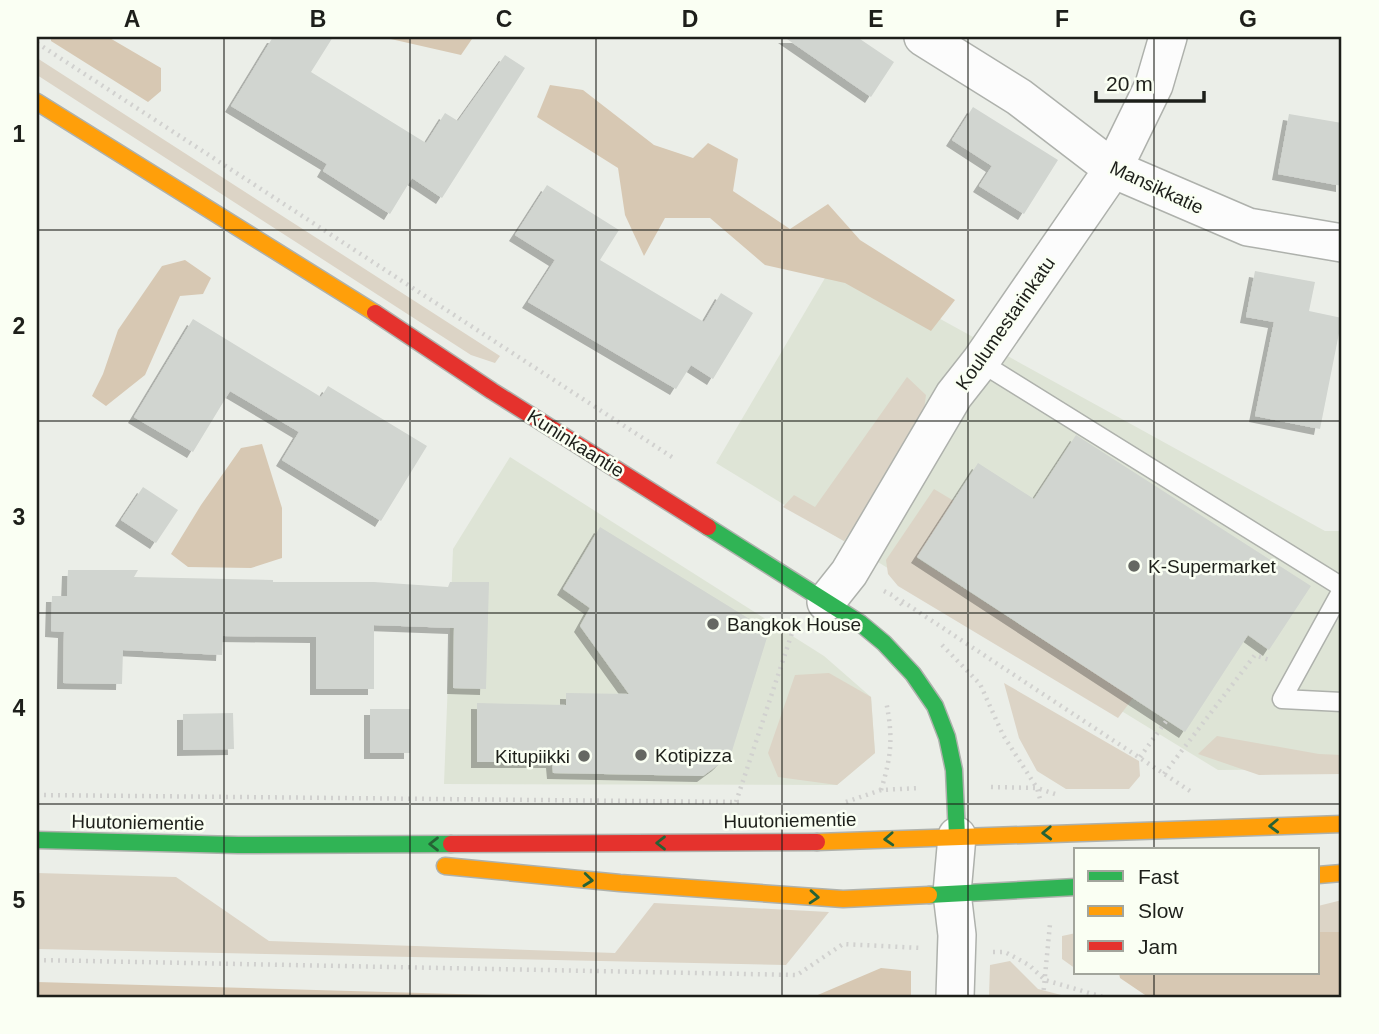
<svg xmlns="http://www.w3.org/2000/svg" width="1379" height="1034" font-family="Arial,sans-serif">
  <defs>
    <filter id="shadow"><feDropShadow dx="-6" dy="6" stdDeviation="0" flood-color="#0004"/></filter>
  </defs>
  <rect width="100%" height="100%" fill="#ebeee8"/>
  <path fill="#dee4d6" d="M 835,261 L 1325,531 L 1342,531 L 1342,769 L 1218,770 L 716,463 Z
    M 510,457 L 824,656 L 871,697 L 875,753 L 837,785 L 444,784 L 453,549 Z"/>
  <path fill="#dcd4c6" d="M 37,58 L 500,356 L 495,363 L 471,355 L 37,75 Z
    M 907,377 L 926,395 L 922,425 L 844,541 L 783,507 L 794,495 L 815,507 Z
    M 934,489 L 954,501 L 917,558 L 1133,698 L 1118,718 L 898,586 L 888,574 L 886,560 Z
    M 829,673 L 871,697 L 875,753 L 837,785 L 778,777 L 768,753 L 795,675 Z
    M 1004,683 L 1139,761 L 1140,776 L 1129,789 L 1066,789 L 1037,771 L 1019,738 Z
    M 1217,736 L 1319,754 L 1342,755 L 1342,774 L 1259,775 L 1198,754 Z
    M 37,873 L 176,877 L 269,941 L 615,953 L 654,903 L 829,912 L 786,965 L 37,949 Z
    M 1342,900 L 1342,932 L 1318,932 L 1318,906 Z
    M 1076,933 L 1076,969 L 1062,959 L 1062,936 Z
    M 1010,961 L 1038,989 L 1069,997 L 989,997 L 990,965 Z"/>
  <path fill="#d7c8b3" d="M 51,37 L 108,37 L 161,68 L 161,91 L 148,102 L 51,41 Z
    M 382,37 L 470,37 L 472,39 L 461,55 Z
    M 550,85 L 583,90 L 654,145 L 693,158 L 708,143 L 738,159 L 733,191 L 790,229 L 828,204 L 860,240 L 955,300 L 931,331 L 845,283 L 765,265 L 710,218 L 665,218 L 644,256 L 625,215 L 618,168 L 537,117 Z
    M 185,260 L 211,278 L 203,294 L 180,296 L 145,375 L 106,406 L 92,396 L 103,374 L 118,330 L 162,266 Z
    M 262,444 L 282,508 L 282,558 L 251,568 L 188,567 L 171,554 L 201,505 L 241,448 Z
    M 1318,932 L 1342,932 L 1342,997 L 1148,997 L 1120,978 L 1119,973 L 1318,973 Z
    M 881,968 L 911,971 L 911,997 L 792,997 L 813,997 Z
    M 37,982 L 566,997 L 37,997 Z"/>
  <path fill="#d1d5d0" filter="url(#shadow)" d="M 273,37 L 333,37 L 311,72 L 426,143 L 445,113 L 458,121 L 505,55 L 525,68 L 442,198 L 412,178 L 390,214 L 323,171 L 327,164 L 231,106 Z
    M 784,37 L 857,37 L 894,62 L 871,97 Z
    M 973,107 L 1058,160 L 1024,214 L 979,186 L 992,166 L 952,140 Z
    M 1289,114 L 1342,123 L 1342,186 L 1278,174 Z
    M 547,185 L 619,230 L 600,260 L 704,322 L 721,293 L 753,313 L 713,379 L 691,365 L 676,389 L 528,302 L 555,260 L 515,235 Z
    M 1255,271 L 1315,282 L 1309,311 L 1342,318 L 1320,429 L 1255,416 L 1274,322 L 1246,317 Z
    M 193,319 L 321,397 L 328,386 L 427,446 L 381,521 L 282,460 L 299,432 L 230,391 L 193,452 L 134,417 Z
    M 1076,435 L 1311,586 L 1269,650 L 1248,635 L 1185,732 L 917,557 L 978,463 L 1034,499 Z
    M 143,487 L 178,510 L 156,543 L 121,520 Z
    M 600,527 L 769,631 L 732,751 L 718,765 L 703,776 L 553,773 L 552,762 L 477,762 L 477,703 L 566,705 L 566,693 L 629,694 L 580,626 L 590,608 L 563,589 Z
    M 68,570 L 138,570 L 134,577 L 273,580 L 273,582 L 374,582 L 448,587 L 450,582 L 489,582 L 486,689 L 453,688 L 454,628 L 374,625 L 374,689 L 316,689 L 316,637 L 223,636 L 222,655 L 123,650 L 122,684 L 63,683 L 64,632 L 51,631 L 52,596 L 67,596 Z
    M 370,709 L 410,709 L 410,753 L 370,753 Z
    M 233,713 L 234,749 L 183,750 L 183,714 Z"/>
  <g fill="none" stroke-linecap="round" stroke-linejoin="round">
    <g stroke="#aeb1ac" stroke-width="21">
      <path id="lane" d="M 980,362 L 1342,587
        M 1342,590 L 1282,699 L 1342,702"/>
    </g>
    <g stroke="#aeb1ac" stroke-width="40">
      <path id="street" d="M 923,37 L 1019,97 L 1113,169 L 1248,227 L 1342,243
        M 826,602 L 849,573 L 954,395 L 980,362 L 1113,169 L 1154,85 L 1168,37
        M 955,997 L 957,935 L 952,893 L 957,836"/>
    </g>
    <g stroke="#aeb1ac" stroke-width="19">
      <path id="fast" d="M 708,527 L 860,623 L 884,643 L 913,674 L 935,706 L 947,737 L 954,770 L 957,836
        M 37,840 L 238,845 L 451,844
        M 929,895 L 1076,887"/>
    </g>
    <g stroke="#aeb1ac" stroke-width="19">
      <path id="slow" d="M 37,102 L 375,313
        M 817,842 L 1342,824
        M 445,866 L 620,883 L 843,899 L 929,895
        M 1318,875 L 1342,873"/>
    </g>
    <g stroke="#aeb1ac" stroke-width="19">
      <path id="jam" d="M 375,313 L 492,391 L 708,527
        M 451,844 L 817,842"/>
    </g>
    <path stroke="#d1d1cf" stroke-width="4.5" stroke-dasharray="2 5" stroke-linecap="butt" d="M 37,43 L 675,459
      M 884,591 L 894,596 L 904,607
      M 902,601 L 1190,791
      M 942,645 L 980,684 L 1003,735 L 1037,788 L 1040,799
      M 1140,757 L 1167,720
      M 1164,774 L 1255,655 L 1272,661
      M 991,787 L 1037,788 L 1058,795
      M 881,790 C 892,754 893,737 886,701
      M 37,795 L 739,802
      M 736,802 L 795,624
      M 846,802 L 881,790 L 919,788
      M 993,952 L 1005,952 L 1029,965 L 1045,980 L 1103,997
      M 37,960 L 797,975 L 843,944 L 921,948
      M 1043,997 L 1050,924"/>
    <use href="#lane" stroke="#fcfcfc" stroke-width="18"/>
    <use href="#street" stroke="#fcfcfc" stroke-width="37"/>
    <use href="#fast" stroke="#30b455" stroke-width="16"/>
    <use href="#slow" stroke="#ff9f0a" stroke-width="16"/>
    <use href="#jam" stroke="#e5322d" stroke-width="16"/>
  </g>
  <defs><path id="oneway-chevron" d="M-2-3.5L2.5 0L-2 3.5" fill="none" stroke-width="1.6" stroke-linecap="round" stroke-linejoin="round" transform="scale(1.75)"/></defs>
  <g stroke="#266235">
    <use href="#oneway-chevron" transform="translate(1274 826) rotate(178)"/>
    <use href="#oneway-chevron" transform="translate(1047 833) rotate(178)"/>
    <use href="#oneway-chevron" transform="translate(889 839) rotate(177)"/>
    <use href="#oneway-chevron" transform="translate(661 843) rotate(180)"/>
    <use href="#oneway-chevron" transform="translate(434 844) rotate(180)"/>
    <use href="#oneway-chevron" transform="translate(588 880) rotate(6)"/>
    <use href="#oneway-chevron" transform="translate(814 897) rotate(4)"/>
  </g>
  <path fill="none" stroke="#1d1f1a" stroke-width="2" stroke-opacity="0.55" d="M 224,37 L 224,997M 410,37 L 410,997M 596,37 L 596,997M 782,37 L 782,997M 968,37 L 968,997M 1154,37 L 1154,850M 37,230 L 1342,230M 37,421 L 1342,421M 37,613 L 1342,613M 37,804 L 1342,804M 1154,973 L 1154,997"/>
  <g fill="#656762" stroke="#fafff3" stroke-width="2.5">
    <circle cx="1134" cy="566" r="7"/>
    <circle cx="713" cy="624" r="7"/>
    <circle cx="641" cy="755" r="7"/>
    <circle cx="584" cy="756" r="7"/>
  </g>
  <g text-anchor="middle" stroke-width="5" stroke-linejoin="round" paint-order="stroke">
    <g font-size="19" fill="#1d1f1a" stroke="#fafff3">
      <text transform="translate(1157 187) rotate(25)" y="7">Mansikkatie</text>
      <text transform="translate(1005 323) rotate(-55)" y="7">Koulumestarinkatu</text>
      <text transform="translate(576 443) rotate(32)" y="7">Kuninkaantie</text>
      <text transform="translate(790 820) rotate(-1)" y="7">Huutoniementie</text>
      <text transform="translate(138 822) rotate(1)" y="7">Huutoniementie</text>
    </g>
    <g font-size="19" fill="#1d1f1a" stroke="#fafff3" text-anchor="start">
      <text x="1148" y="573">K-Supermarket</text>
      <text x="727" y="631">Bangkok House</text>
      <text x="655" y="762">Kotipizza</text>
      <text x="570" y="763" text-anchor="end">Kitupiikki</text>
    </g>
  </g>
  <rect width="1379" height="1034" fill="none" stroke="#fafff3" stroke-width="77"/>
  <rect x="1074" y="848" width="245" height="126" fill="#fafff3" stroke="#a2a59c" stroke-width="2"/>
  <rect x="1088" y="871" width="35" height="10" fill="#30b455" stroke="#a2a59c" stroke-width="2"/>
  <text x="1138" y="884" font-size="21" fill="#1d1f1a">Fast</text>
  <rect x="1088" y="906" width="35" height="10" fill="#ff9f0a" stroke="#a2a59c" stroke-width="2"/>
  <text x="1138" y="918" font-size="21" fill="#1d1f1a">Slow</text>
  <rect x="1088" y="941" width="35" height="10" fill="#e5322d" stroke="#a2a59c" stroke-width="2"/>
  <text x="1138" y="954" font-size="21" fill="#1d1f1a">Jam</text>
  <path d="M1096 91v10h108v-10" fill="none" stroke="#1d1f1a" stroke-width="3.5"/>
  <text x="1106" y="91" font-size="21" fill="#1d1f1a" stroke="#fafff3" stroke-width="5" paint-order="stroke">20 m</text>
  <rect x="38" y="38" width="1302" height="958" fill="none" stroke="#1d1f1a" stroke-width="2.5"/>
  <g font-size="23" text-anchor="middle" font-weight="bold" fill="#1d1f1a">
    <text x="132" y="27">A</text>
    <text x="318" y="27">B</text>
    <text x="504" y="27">C</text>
    <text x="690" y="27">D</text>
    <text x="876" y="27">E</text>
    <text x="1062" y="27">F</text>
    <text x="1248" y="27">G</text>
    <text x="19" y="142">1</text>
    <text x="19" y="334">2</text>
    <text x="19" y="525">3</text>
    <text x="19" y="716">4</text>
    <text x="19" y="908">5</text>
  </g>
</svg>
